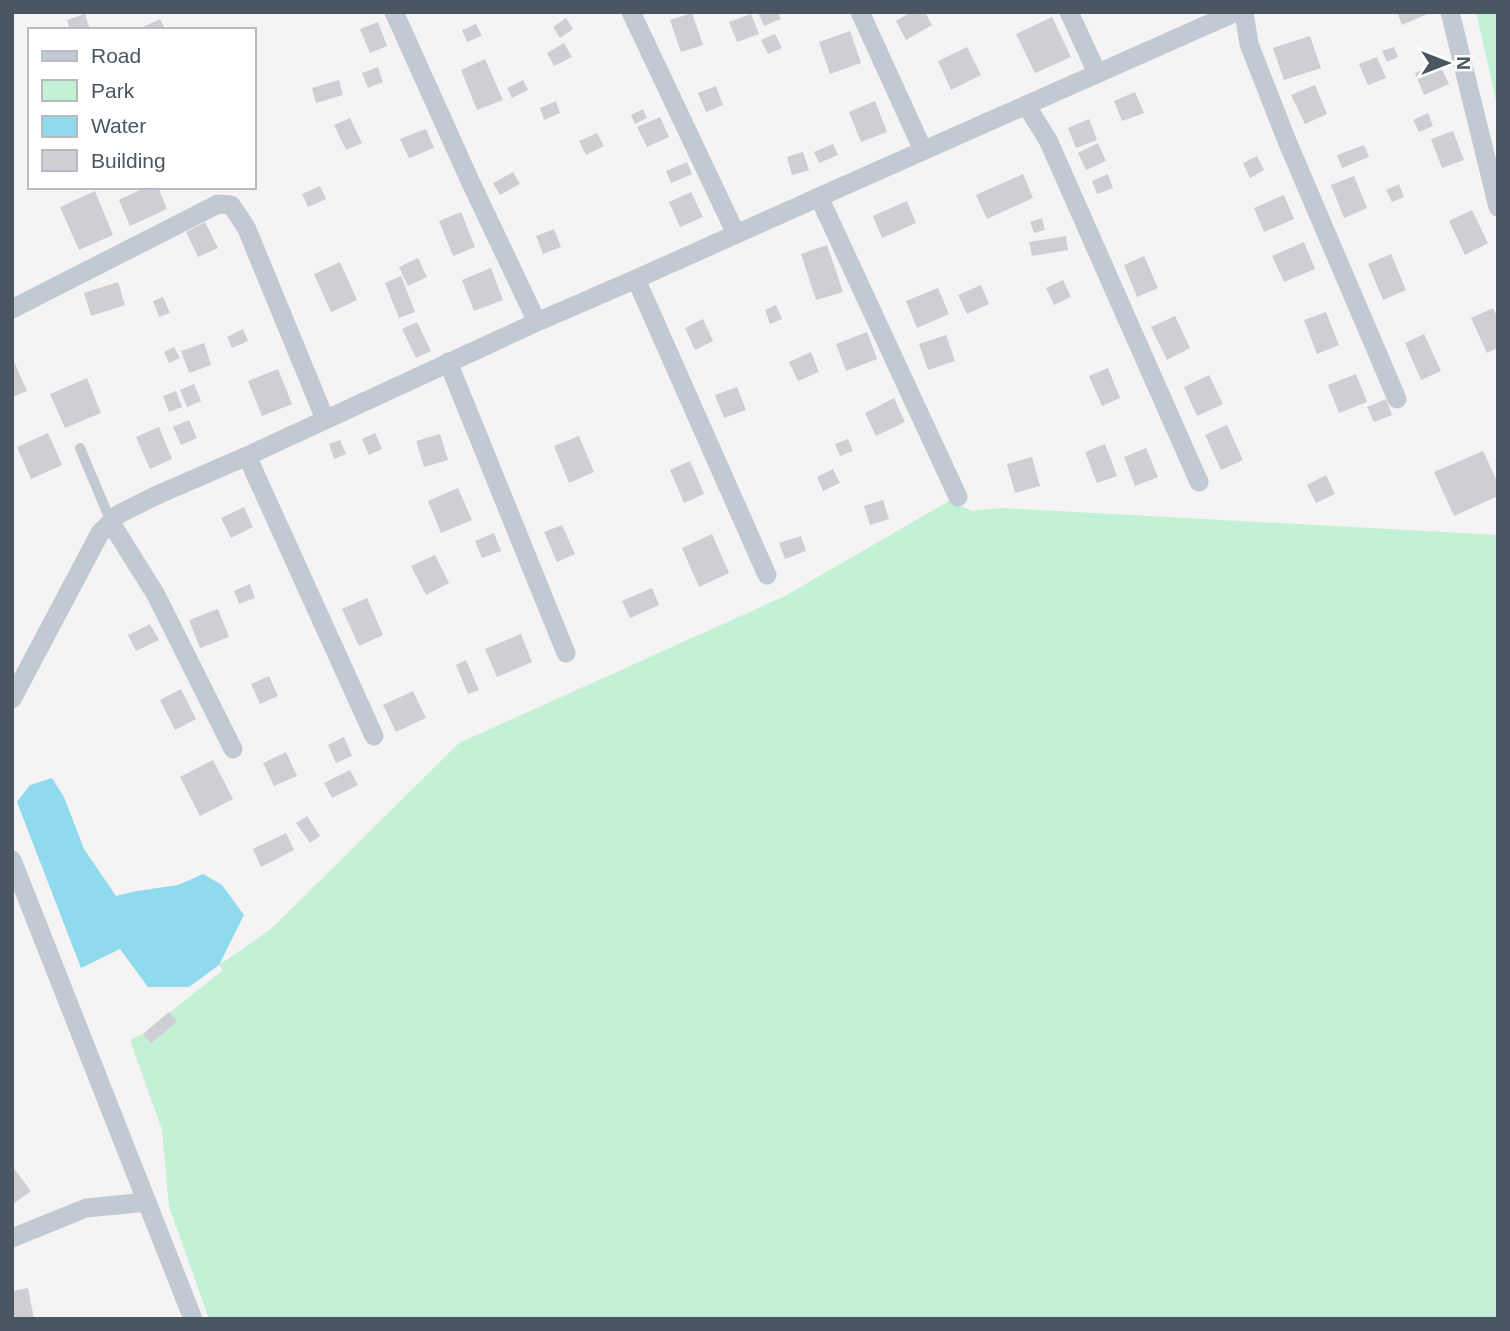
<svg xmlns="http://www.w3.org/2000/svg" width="1510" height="1331" font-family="Helvetica,sans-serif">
  <rect width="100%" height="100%" fill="#f5f3f3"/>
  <path fill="#c3f1d5" d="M 1476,12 L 1498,12 L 1498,109 Z
    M 949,501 L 972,511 L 1001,508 L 1498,535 L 1498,1319 L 209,1319 L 169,1206 L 162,1130 L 130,1040 L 143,1034 L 223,970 L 219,965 L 271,929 L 459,743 L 785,596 Z"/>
  <path fill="#90daee" d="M 52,778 L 64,797 L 84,849 L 116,896 L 137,891 L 178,885 L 203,874 L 222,885 L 244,915 L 219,965 L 189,987 L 148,987 L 120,949 L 81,968 L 17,802 L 30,785 Z"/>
  <path fill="#cdcfd5" d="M 758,12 L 778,12 L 781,19 L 764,26 Z
    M 911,12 L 925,12 L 932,25 L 906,40 L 896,21 Z
    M 1397,12 L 1432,12 L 1402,25 Z
    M 692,13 L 703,45 L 681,52 L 670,20 Z
    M 85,14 L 90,30 L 70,30 L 67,20 Z
    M 751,14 L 759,34 L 737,42 L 729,22 Z
    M 1052,17 L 1071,57 L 1035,73 L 1016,34 Z
    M 566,18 L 573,29 L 560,38 L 553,27 Z
    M 160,19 L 166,30 L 137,30 Z
    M 378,22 L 387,46 L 370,53 L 360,29 Z
    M 476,24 L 482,36 L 467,42 L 462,30 Z
    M 850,31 L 861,63 L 830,74 L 819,42 Z
    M 775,34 L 782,48 L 768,54 L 761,40 Z
    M 1310,36 L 1321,68 L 1284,80 L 1273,48 Z
    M 564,43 L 572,57 L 554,66 L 547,53 Z
    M 967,47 L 981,75 L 951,90 L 938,61 Z
    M 1394,47 L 1398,57 L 1387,62 L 1382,51 Z
    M 1377,57 L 1386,78 L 1368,85 L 1359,64 Z
    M 485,59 L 503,100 L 477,110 L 461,70 Z
    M 1439,63 L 1449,84 L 1424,95 L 1415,73 Z
    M 378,67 L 383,82 L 368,88 L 362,73 Z
    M 339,80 L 343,95 L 316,103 L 312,88 Z
    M 523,80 L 528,90 L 512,98 L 507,88 Z
    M 1315,85 L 1327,114 L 1305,124 L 1291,95 Z
    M 716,86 L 723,105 L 706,112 L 698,93 Z
    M 1135,92 L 1144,113 L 1122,121 L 1114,101 Z
    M 556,101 L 560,113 L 544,120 L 540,108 Z
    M 875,101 L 887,132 L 861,142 L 849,112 Z
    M 643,109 L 647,118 L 635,124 L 631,115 Z
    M 1428,113 L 1433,126 L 1419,132 L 1413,120 Z
    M 660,117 L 669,137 L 647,147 L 637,127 Z
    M 350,118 L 362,143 L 346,150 L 334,125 Z
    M 1089,119 L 1097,140 L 1076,148 L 1068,128 Z
    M 426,129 L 434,148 L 409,158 L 400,139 Z
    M 1453,131 L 1464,160 L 1442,168 L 1431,139 Z
    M 597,133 L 604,146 L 586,155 L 579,141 Z
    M 1098,143 L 1106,161 L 1086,170 L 1078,153 Z
    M 833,144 L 838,155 L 819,163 L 814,152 Z
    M 1364,145 L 1369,157 L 1342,168 L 1337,155 Z
    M 803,152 L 809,170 L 792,175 L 787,157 Z
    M 1257,156 L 1264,170 L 1250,178 L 1243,163 Z
    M 687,162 L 692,174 L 671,183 L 666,171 Z
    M 513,172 L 520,184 L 500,195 L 493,183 Z
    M 1023,174 L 1033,198 L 987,219 L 976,195 Z
    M 1108,174 L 1113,188 L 1097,194 L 1092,181 Z
    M 1354,176 L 1367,208 L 1344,218 L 1331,185 Z
    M 1399,184 L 1404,197 L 1392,202 L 1386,190 Z
    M 320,186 L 326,199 L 308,207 L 302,194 Z
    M 146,187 L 158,187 L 167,209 L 130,226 L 119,200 Z
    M 95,191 L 113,235 L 79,250 L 60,207 Z
    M 691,192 L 703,217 L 680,227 L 669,202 Z
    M 1284,195 L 1294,219 L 1264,232 L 1254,208 Z
    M 907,201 L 916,223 L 882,238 L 873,216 Z
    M 1472,210 L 1488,243 L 1465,255 L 1449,221 Z
    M 461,212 L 475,247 L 453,256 L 439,221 Z
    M 1042,218 L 1045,230 L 1034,233 L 1030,222 Z
    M 205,222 L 218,248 L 198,257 L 186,232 Z
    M 554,229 L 561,247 L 543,254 L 536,236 Z
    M 1066,236 L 1068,250 L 1032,256 L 1029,242 Z
    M 1304,242 L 1315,269 L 1284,282 L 1272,256 Z
    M 827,245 L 843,292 L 816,300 L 801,254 Z
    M 1391,254 L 1406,290 L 1383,300 L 1368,264 Z
    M 1144,256 L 1158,288 L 1137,297 L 1124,265 Z
    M 418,258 L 427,277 L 408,286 L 399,267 Z
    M 340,262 L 357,300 L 331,312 L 314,274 Z
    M 491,268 L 503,300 L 474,311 L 462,280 Z
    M 401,276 L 415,312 L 399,318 L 385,283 Z
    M 1063,280 L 1071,297 L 1054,305 L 1046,288 Z
    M 118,282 L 125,305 L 91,316 L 84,293 Z
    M 981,285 L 989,304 L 967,314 L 958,295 Z
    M 938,288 L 949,314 L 917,328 L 906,301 Z
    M 163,297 L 170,313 L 159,317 L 153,301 Z
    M 776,305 L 782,319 L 770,324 L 765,310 Z
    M 1493,308 L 1498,318 L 1498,348 L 1487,353 L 1471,318 Z
    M 1326,312 L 1339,345 L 1317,354 L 1304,320 Z
    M 1175,316 L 1190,348 L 1167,360 L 1151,327 Z
    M 703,319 L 713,341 L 695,350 L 685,328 Z
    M 417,322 L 431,351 L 416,358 L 402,329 Z
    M 243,329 L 248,341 L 232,348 L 227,337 Z
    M 867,332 L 877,359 L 846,371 L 836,344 Z
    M 1424,334 L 1441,371 L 1421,380 L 1405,343 Z
    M 946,335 L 955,361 L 928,370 L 919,344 Z
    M 204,343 L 211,365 L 189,373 L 181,351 Z
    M 174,347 L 180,358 L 169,363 L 164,352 Z
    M 811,352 L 819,372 L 798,381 L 789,362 Z
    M 12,357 L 27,391 L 12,397 Z
    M 1108,368 L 1120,398 L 1102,406 L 1089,376 Z
    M 278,369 L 292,404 L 262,416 L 248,381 Z
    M 1356,374 L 1367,402 L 1339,413 L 1328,385 Z
    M 1209,375 L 1223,404 L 1197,416 L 1184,387 Z
    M 87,378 L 101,413 L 65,428 L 50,394 Z
    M 194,384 L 201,401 L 187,407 L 180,390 Z
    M 737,387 L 746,410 L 724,418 L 715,395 Z
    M 176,391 L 182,407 L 169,412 L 163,396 Z
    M 894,398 L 905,422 L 876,436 L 865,413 Z
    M 1386,399 L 1392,415 L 1374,422 L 1367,407 Z
    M 189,420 L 197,438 L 181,445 L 173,427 Z
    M 1227,425 L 1243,460 L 1221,470 L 1205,435 Z
    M 159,427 L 172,459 L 150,469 L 136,437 Z
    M 48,433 L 62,465 L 31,479 L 17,447 Z
    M 375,433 L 382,449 L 369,455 L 362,439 Z
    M 440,434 L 448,460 L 424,467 L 416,441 Z
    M 579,436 L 594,472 L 569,483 L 554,446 Z
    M 848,439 L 853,451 L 840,456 L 835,444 Z
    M 340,440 L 346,454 L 334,459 L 329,444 Z
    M 1105,444 L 1117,476 L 1097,483 L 1085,452 Z
    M 1146,448 L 1158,477 L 1135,486 L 1124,457 Z
    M 1483,451 L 1498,483 L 1498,496 L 1454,516 L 1434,472 Z
    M 1032,457 L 1040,486 L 1015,493 L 1007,464 Z
    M 690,461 L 704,494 L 684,503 L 670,470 Z
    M 833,469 L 840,483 L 823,491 L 817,477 Z
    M 1326,475 L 1335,494 L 1316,503 L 1307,485 Z
    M 458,488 L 472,520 L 441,533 L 428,501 Z
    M 883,500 L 889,519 L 870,525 L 864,506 Z
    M 244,507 L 253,527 L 231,538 L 221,518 Z
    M 562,525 L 575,554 L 557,562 L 544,532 Z
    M 494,533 L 501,551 L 482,558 L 475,541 Z
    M 712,534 L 729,573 L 699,587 L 682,548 Z
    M 801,536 L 806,551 L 785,559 L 779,543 Z
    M 435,555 L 449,583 L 426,595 L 411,566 Z
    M 250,584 L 255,598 L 239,604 L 234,591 Z
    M 652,588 L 659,605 L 630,618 L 622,601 Z
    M 367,598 L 383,635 L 359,646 L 342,609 Z
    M 218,609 L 229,637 L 200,648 L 189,620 Z
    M 150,624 L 159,640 L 136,651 L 128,635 Z
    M 521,634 L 532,662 L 497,677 L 485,649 Z
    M 466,660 L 479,690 L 468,694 L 456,665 Z
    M 269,676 L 278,696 L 260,704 L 251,684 Z
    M 181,689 L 196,719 L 175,730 L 160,700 Z
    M 413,691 L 426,718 L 396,732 L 383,705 Z
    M 344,737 L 352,756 L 336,763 L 328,745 Z
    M 286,752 L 297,776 L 274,786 L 263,763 Z
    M 213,760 L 233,799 L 200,816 L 180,777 Z
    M 350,770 L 358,785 L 332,798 L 324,783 Z
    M 307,816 L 320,836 L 310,843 L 296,823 Z
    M 286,833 L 294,850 L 261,867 L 253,849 Z
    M 169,1012 L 177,1022 L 151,1043 L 143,1034 Z
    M 12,1166 L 31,1191 L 12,1205 Z
    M 28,1288 L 34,1319 L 12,1319 L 12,1291 Z"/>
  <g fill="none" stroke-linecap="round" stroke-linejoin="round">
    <path stroke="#c1cad2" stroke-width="10" d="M 80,448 L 111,522"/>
    <path stroke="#c1cad2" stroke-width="19" d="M 394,12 L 471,183 L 537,322
      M 631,12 L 736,234
      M 860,12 L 923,150
      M 1069,12 L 1097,73
      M 1244,12 L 1249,44 L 1287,141 L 1397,399
      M 1450,12 L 1498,207
      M 1026,105 L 1048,140 L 1199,482
      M 819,197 L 958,497
      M 636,279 L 767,575
      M 12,309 L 218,204 L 231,205 L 246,227 L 325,419
      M 448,362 L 566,653
      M 247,456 L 374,736
      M 111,523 L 156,595 L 233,749
      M 12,699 L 100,533 L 119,514 L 155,496 L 247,456 L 537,322 L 636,279 L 819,197 L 1236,12
      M 12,860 L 193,1319
      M 12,1238 L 86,1208 L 147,1202"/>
  </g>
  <rect width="1510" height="1331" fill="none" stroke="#4a5661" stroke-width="28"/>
  <rect x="28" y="28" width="228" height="161" fill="#ffffff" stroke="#b7bbc0" stroke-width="2"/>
  <rect x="42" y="51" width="35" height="10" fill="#c1cad2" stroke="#b7bbc0" stroke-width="2"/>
  <text x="91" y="63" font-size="21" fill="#4a5661">Road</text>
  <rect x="42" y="80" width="35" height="21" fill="#c3f1d5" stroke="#b7bbc0" stroke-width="2"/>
  <text x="91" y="98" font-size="21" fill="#4a5661">Park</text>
  <rect x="42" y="116" width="35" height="21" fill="#90daee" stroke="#b7bbc0" stroke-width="2"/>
  <text x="91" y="133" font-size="21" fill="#4a5661">Water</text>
  <rect x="42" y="150" width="35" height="21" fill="#cdcfd5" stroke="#b7bbc0" stroke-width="2"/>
  <text x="91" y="168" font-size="21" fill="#4a5661">Building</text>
  <g transform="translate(1447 63) rotate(90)" stroke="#ffffff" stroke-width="5" paint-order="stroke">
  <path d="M0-5L12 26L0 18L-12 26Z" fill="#4a5661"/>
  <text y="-10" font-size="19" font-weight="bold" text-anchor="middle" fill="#4a5661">N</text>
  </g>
</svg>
